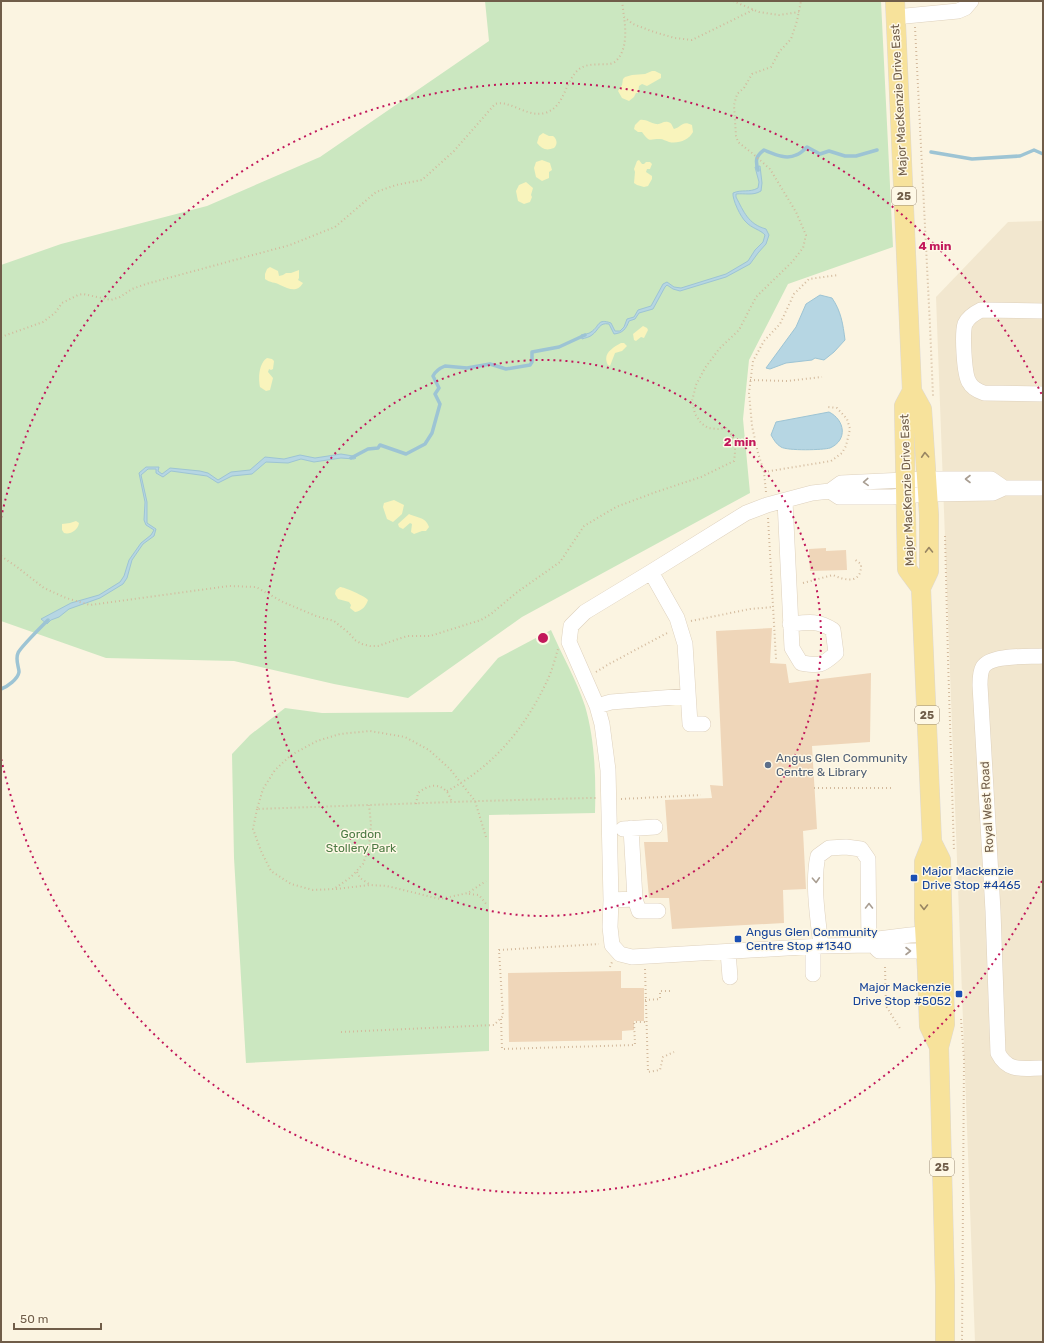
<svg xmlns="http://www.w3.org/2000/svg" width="1044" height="1343" font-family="Rubik,sans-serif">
  <rect width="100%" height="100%" fill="#fbf4e1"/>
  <path fill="#f2e7cf" d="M 1043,221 L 1043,1342 L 975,1342 L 936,297 L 1008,222 Z"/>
  <path fill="#cbe7c0" d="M 485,1 L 881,1 L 893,247 L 788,284 L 749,360 L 743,419 L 750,493 L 522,617 L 408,698 L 334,684 L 234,661 L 106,658 L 1,621 L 1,265 L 61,244 L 207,206 L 320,157 L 489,41 Z
    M 551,630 C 562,655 576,679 585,706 C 595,740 596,778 595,813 L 489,815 L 489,1051 L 246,1063 L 234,858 L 232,754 L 250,735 L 285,708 L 322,713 L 452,712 L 498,658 Z"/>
  <path fill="#f9f4bc" d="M 652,71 L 655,71 L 661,74 L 661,78 L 647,86 L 642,84 L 639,86 L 638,93 L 636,93 L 634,97 L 629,101 L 622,98 L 618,91 L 622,85 L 623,79 L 625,77 L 632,75 L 645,74 Z
    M 640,120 C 646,119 650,123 656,124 C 660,125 663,121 668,122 C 672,123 672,126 674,129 C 682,127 682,120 692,125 L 693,132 C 689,140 678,144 669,142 C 666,141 663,139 660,139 C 649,139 650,143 642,132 L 638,132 L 634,129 L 635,125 Z
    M 543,133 L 549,136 L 553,136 C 557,139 558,144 554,148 C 546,151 542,149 537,143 L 539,136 Z
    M 542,160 L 550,163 L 552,170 L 549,172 L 549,178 L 542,181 L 536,177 L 534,168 L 536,162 Z
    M 639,160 L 642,164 L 644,164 L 646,162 L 650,162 L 652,164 L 650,169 L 647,169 L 646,172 L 652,176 L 652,179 L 648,186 L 644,187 L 637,185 L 634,183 L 635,172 L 634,169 L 637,161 Z
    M 526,182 L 533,188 L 531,195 L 532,197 L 530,202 L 524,204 L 518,201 L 516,191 L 519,185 Z
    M 270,267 L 278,271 L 279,276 L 283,275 L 286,273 L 291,273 L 299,270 L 299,278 L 298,280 L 303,283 C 297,293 289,289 280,285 C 275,282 270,283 265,279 L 265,274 L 267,269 Z
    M 643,326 L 647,328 L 648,330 L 644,338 L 641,337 L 636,341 L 634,340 L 633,334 Z
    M 621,343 L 624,343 L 627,346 L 622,351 L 615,353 L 610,366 L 608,365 C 602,354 612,348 621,343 Z
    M 267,358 L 272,359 L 274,361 L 273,369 L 271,370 L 269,369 L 268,372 L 273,378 L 270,390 L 266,391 L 260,387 C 258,378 259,363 267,358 Z
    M 394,500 L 404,505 L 402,514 L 393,522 L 387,519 L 383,507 L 384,503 Z
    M 409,514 C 417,518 426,517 429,527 L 426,531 L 422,531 L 414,534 L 411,532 L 412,524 L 410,523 L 403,529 L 399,527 L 398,524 Z
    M 76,521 L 79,523 C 78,530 70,535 64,533 L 62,530 L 62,524 L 70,523 Z
    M 340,587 C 344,587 365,596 368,600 C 366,606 362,611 355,612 L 350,608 L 351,605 L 349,602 L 338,599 L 335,594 L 336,590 Z"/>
  <path fill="#b6d6e3" stroke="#9dc4d4" d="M 760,166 L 762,183 L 761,191 C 753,196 745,193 736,194 L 736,197 C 744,212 748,224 766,229 L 769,235 L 766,244 L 758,253 L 750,264 L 726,277 L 680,291 L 673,289 L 667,285 L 665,287 L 653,309 L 639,313 L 635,319 L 629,321 C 626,329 623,333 614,334 L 609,324 C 599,322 599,330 592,335 C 590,337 585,338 582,339 L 581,335 C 584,334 589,334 591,332 C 600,326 597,318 611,323 L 615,331 L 620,331 L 624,327 L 627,319 L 634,317 L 638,310 L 651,306 L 663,284 L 667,282 L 674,287 L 681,288 L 726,274 L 748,261 L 755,250 L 763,242 L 765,235 C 761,230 751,228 746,222 C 741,218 732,199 733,193 C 742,189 749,193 758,188 L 759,182 L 755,167 Z
    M 820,295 L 832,298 C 841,311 843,324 845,340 L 834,352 L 824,360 L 815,358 L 812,360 L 786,363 L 770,369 L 766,368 L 796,327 L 806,304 Z
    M 829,412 C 845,420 848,440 830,448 C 824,450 787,451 781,447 C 776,444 774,440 771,435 L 776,422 Z
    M 341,454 L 353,456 L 356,458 L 354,459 L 341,458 L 314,462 L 301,459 L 288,463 L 266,462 L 252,474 L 232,476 L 218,483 L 207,476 L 171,471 L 163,477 L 156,473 L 156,469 L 148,469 L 141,475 L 147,502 L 147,523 L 156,529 L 154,536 L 143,544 L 132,560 L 127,578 L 123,584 L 100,598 L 69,609 L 59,617 L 51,620 L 47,624 L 41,619 L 71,603 L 99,595 L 120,582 L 124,576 L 129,560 L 141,543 L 151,535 L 154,530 L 146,525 L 144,520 L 145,502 L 139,473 L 146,467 L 159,467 L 158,471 L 162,474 L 170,468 L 200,471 L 208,473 L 218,480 L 231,472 L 250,470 L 265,457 L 284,459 L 300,455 L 315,458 Z"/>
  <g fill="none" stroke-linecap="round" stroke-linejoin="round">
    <path stroke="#9dc4d4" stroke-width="3.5" d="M 931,152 L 972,159 L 1020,156 L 1034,150 L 1043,154
      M 758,170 C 755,160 756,156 764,150 C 774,154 786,160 796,155 C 800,154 804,150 807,147 L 820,154 L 829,151 L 845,156 L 856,156 L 877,150
      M 351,458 L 368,449 L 378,448 L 380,445 L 406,454 L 425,444 L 432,433 L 440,404 L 435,394 L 439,388 L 433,376 C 436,370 440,368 445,366 L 467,368 L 490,364 L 506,369 L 530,365 L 532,362 L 532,352 L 559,347 L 585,335
      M 1,689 C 7,687 18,679 19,672 C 19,667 15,660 18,653 C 20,648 42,626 48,620"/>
  </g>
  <path fill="#efd6b9" d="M 826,548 L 826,551 L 846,550 L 847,570 L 810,571 L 809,549 Z
    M 772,628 L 770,663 L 786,664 L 789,683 L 871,673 L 870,742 L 812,746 L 817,829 L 803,831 L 806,889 L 783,890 L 784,923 L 672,929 L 669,898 L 649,898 L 644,842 L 668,842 L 665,800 L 712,798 L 710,785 L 723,786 L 716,631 Z
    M 621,971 L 621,988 L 644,988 L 644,1021 L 634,1021 L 634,1030 L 622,1031 L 622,1040 L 509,1042 L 508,973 Z"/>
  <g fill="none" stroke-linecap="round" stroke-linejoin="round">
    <g stroke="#ded1bd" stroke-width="16">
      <path id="minor" d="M 895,17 L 958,11 L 965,8 L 971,1
        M 1043,311 L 981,310 C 975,313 968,317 965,324 C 962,333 964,374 969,382 C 972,388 978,391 984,393 L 1043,394
        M 830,491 L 839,497 L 892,497 L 927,494 L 993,493 L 1004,488 L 1043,488
        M 785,501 L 792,648 L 801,663 C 819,666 822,666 836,653 L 833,630 C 818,620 808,622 790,624
        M 651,572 L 677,618 L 685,644 L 690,724 L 703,724
        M 1043,656 C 1029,657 991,654 983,667 C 980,672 980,679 980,685 L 993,911 L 998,1053 C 1008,1073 1024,1068 1043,1068
        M 597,706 L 611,702 L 688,696
        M 623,829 L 655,827
        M 635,899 L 639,911 L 658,911
        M 611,900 L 635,899 L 631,828
        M 821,946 C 818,920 812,882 818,856 L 829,848 L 846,847 L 861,849 L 868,859 L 869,945
        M 874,946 L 878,939 L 910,935 L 935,933
        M 813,947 L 813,974
        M 937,951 L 879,951 L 874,946 L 869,945 L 821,946 L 632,957 L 620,954 L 612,945 L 610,927 L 611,900 L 608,770 L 602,724 L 597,706 L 569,642 L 571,626 L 585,612 L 651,572 L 746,513 L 767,505 L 812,493 L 830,491 L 841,483 L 926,479 L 991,479 L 1004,488
        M 728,952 L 730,977"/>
    </g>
    <g stroke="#ddd8d3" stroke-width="20">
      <path id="major" d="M 895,1 L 912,391 L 922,409 L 929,515 L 929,571 L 921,588 L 932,842 L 941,860 L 945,1024 L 939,1047 L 945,1286 L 945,1342
        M 912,391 L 904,406 L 907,569 L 921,588
        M 932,842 L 924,862 L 924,918 L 927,970 L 929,1026 L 939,1047"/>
    </g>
    <path stroke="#d3ba9d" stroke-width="2" stroke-dasharray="1 3" stroke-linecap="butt" d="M 622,1 L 624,17 L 633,24 L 654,32 L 675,38 L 692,40 L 753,10
      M 733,1 L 759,12 L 779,15 L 799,12
      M 915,27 L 930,326 L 933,396
      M 1,337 L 43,322 L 55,313 L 62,303 L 78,295 L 83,294 L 111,300 L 120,297 L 132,289 L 146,284 L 290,245 L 335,227 L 376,192 L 396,185 L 422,180 L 454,151 L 495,104 C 509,99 527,118 545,113 C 565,107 564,83 578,70 C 589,60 609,68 616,61 C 627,50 626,31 624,17
      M 750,380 L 787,381 L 822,377
      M 764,472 L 831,461 L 842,453 L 846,446 L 850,429 L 847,419 L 837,408 L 828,407
      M 766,492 L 764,472 L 758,453 L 752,426 L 749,393 L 753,361 L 764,341 L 780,324 L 794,294 L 809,279 L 838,275
      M 768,518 L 776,659
      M 945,536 L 948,659 L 954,851
      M 1,556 L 17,567 L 44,588 L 66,598 L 90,605 L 229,586 L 256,587 L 283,602 L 316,616 L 334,621 L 349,633 L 355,640 L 362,644 L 370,646 L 378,646 L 407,636 L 430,636 L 481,620 L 491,614 L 516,593 L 560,562 L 584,526 L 616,507 L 656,492 L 701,477 L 734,461 C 736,447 736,437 726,428 L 718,429 L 708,428 L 701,423 L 695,414 L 692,401 L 696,385 L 705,368 L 719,349 L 739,330 L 756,297 L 792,262 L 803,248 L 806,235 L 796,212 L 770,169 L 752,153 L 738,142 L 736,136 L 734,105 L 737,94 L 744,88 L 752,74 L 771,67 L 779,52 L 791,39 L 797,21 L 801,1
      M 803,583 L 833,575 C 846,581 862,584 861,564 L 854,559
      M 691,621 L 750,609 L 773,607
      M 596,672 L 609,664 L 669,632
      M 814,788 L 891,788
      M 447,791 C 494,766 525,728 547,681 C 552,671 555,659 558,649
      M 621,799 L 701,795
      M 416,804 L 418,793 C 427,786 437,782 446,791 C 449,793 450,799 452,802
      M 257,809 L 253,829 L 261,851 L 271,871 L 291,884 L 313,890 L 334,889 L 351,877 L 363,864 L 369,847 L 371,824 L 369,805
      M 486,837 L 475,801 L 450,769 L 429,750 L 405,737 L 370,731 L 340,734 L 317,741 L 291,755 L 275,770 L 263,789 L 257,809 L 452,802 L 482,801 L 588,798 L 596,798
      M 357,872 L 360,878 L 369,884
      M 336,889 L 370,885 L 387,886 L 440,899 L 468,893 L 486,881
      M 469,894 L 479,895 L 487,905
      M 610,967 L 612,962
      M 885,967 L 886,1006 L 901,1030
      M 645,969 L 648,1072 L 660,1070 L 663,1057 L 674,1052
      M 645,1000 L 660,999 L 660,991 L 670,991
      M 501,1019 L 502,1049 L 635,1045 L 634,1022 L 646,1022
      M 961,1019 L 964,1059 L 962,1342
      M 341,1032 L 494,1025 L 503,1016 L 499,950 L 599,944"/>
    <use href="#minor" stroke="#fff" stroke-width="15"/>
    <use href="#major" stroke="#f7e29b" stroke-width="19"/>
  </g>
  <defs><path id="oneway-chevron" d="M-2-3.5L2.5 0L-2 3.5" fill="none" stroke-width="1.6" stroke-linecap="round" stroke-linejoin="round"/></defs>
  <g stroke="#988562">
    <use href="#oneway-chevron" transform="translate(925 455) rotate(-93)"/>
    <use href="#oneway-chevron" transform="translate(929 550) rotate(-91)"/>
    <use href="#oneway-chevron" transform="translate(924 907) rotate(90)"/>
  </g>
  <g stroke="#a99e92">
    <use href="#oneway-chevron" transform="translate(968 479) rotate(-180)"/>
    <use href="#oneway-chevron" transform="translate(866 482) rotate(177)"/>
    <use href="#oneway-chevron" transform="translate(816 880) rotate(87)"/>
    <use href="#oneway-chevron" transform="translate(869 906) rotate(-90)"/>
    <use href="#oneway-chevron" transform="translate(908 951)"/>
  </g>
  <g fill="none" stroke="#c2185b" stroke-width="2" stroke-dasharray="2 4">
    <circle cx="543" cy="638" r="278"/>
    <path d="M1042 881A555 555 0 0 1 1 758M1 518A555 555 0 0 1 1042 395"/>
  </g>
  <circle fill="#5c6f8a" stroke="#fef8e6" stroke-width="1.5" cx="768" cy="765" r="4"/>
  <g fill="#1a4fb4" stroke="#fef8e6" stroke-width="1.5">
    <rect x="910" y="874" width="8" height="8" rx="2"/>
    <rect x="734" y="935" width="8" height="8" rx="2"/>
    <rect x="955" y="990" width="8" height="8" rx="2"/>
  </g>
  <g text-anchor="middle" stroke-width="3" stroke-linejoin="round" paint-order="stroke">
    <g fill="#fef8e6" stroke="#9b8c78" stroke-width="1">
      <rect x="892" y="187" width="24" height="18" rx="3"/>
      <rect x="915" y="706" width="24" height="18" rx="3"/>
      <rect x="930" y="1158" width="24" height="18" rx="3"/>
    </g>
    <g font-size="11" font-weight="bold" fill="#705d49">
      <text x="904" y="200">25</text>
      <text x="927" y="719">25</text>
      <text x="942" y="1171">25</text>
    </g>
    <g font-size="12" fill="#705d49" stroke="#fef8e6">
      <text transform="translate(899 100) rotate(-93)" y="4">Major MacKenzie Drive East</text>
      <text transform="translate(907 490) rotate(-92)" y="4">Major MacKenzie Drive East</text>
      <text transform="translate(987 807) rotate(-93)" y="4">Royal West Road</text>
    </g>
    <g font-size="12" fill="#4e5e75" stroke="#fef8e6" text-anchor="start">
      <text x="776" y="762">Angus Glen Community<tspan x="776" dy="14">Centre &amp; Library</tspan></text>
    </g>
    <g font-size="12" fill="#4d7b44" stroke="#fef8e6">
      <text x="361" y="838">Gordon<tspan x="361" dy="14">Stollery Park</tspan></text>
    </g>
    <g font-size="12" fill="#164399" stroke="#fef8e6" text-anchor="start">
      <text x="922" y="875">Major Mackenzie<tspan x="922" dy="14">Drive Stop #4465</tspan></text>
      <text x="746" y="936">Angus Glen Community<tspan x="746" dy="14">Centre Stop #1340</tspan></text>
      <text x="951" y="991" text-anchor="end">Major Mackenzie<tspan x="951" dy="14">Drive Stop #5052</tspan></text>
    </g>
  </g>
  <circle cx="543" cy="638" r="6" fill="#c2185b" stroke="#fef8e6" stroke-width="2"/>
  <g font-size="12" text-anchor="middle" font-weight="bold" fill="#c2185b" stroke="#fef8e6" stroke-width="3" stroke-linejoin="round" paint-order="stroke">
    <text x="935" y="250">4 min</text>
    <text x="740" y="446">2 min</text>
  </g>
  <rect width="1044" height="1343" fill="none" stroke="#705d49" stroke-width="4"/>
  <path d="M14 1323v6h87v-6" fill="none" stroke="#705d49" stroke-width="2"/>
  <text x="20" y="1323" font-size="12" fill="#705d49" stroke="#fef8e6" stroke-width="3" paint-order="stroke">50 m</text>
</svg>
